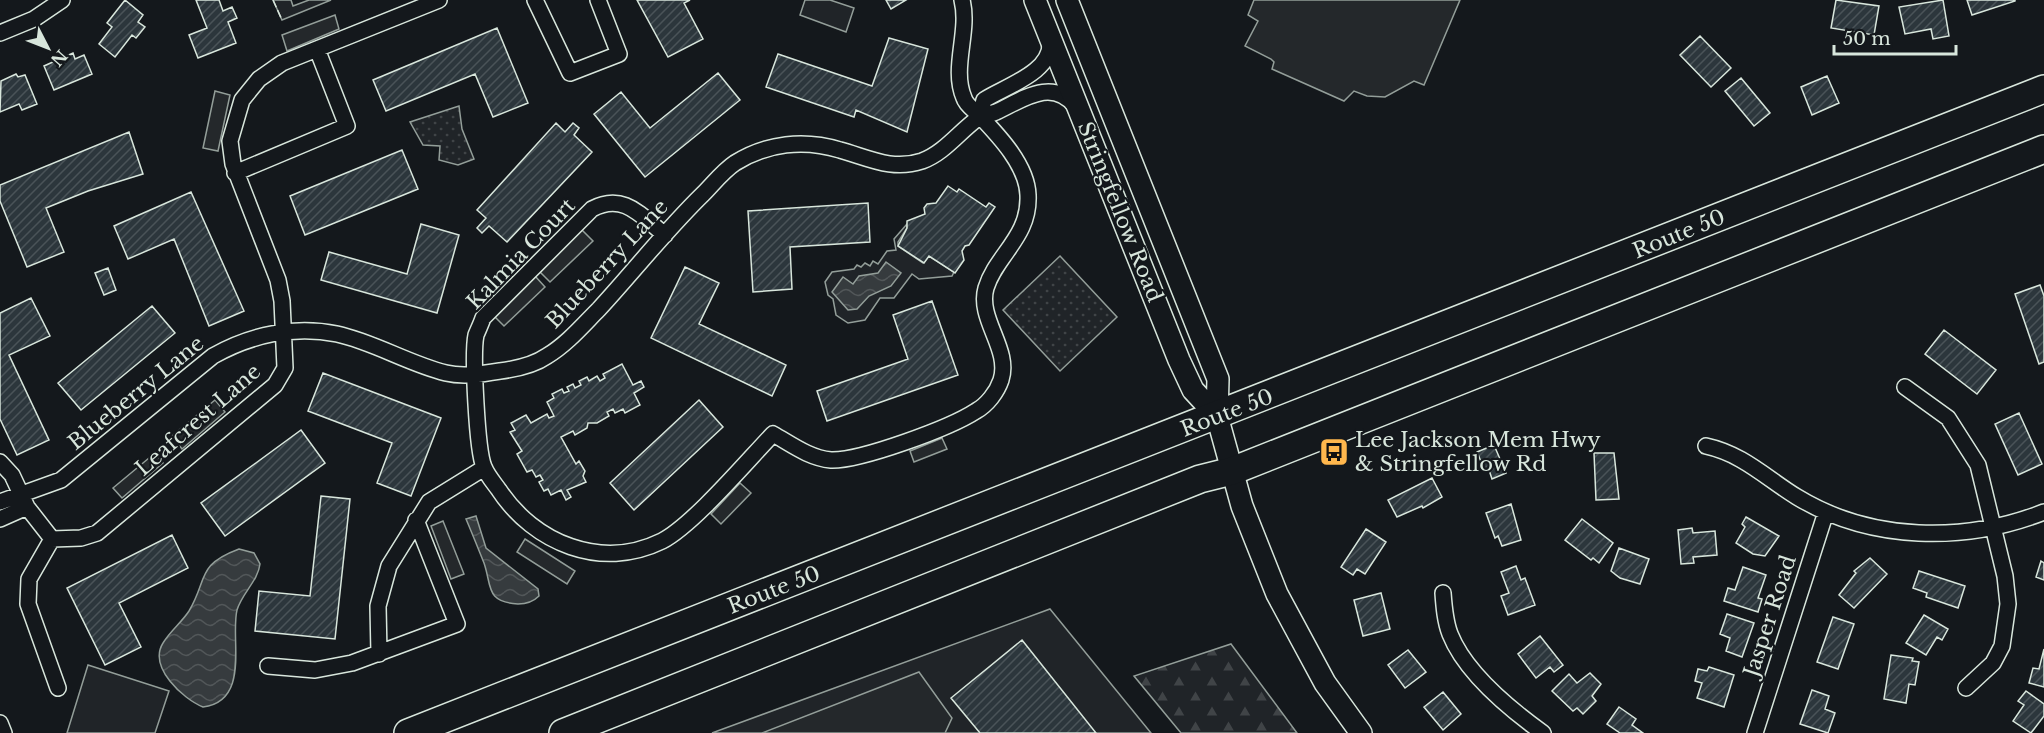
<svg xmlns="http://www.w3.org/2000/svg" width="2044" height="733" font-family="'Libre Baskerville',serif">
  <defs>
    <pattern id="forest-firs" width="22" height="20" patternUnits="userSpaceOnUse" patternTransform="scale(1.5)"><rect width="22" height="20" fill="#202428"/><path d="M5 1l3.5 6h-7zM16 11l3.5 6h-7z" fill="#404447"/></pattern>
    <pattern id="park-dots" width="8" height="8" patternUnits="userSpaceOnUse" patternTransform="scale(1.5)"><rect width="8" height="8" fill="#202428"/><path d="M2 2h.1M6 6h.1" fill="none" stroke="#404447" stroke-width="1.8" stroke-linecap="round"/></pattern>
    <pattern id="water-waves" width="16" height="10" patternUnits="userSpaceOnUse" patternTransform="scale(1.5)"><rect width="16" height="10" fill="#363b3e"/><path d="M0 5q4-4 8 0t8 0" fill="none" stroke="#525759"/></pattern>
    <pattern id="building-hatch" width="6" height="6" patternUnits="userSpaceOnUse" patternTransform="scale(1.5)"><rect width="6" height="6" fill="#2c363c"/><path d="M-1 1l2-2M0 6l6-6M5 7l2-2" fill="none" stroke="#4a5358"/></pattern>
  </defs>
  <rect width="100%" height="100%" fill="#14181c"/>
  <path fill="#202428" stroke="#939e99" stroke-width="1.5" d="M 273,0 L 291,0 L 293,6 L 309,0 L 331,0 L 282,20 Z
    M 805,0 L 830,0 L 854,8 L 846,32 L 800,15 Z
    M 907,224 L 907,228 L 898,242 L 898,246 L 923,263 L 929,256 L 954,272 L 952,276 L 919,279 L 912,274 L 894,298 L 880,298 L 865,320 L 848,323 L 836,315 L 833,299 L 828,295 L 825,282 L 832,272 L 854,269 L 857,265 L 861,267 L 865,263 L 870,266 L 873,261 L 878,264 L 887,251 L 896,250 L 894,239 Z
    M 1050,609 L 1151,733 L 712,733 Z
    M 88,665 L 169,691 L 155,733 L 67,733 Z"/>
  <path fill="url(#forest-firs)" stroke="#939e99" stroke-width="1.5" d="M 1231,644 L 1297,733 L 1181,733 L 1134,676 Z"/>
  <path fill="url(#park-dots)" stroke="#939e99" stroke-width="1.5" d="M 459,106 L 462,129 L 474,159 L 458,165 L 439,160 L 440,146 L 423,145 L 410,122 Z
    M 1060,256 L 1117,317 L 1060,371 L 1003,310 Z"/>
  <path fill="#24282b" stroke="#939e99" stroke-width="1.5" d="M 1254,0 L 1460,0 L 1424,85 L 1414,81 L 1385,97 L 1367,96 L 1354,91 L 1344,101 L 1272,69 L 1274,62 L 1271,59 L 1245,46 L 1258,21 L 1248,15 Z
    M 335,15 L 339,29 L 287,51 L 282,35 Z
    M 215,91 L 230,95 L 218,151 L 203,148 Z
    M 582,230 L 593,241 L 550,282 L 540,272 Z
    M 535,276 L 545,287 L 504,326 L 493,315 Z
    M 215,400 L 225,412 L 182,449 L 172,436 Z
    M 942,438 L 947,449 L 914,462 L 910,451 Z
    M 155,453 L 163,463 L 122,498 L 113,488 Z
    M 740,483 L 751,493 L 721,524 L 711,514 Z
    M 443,521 L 464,574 L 451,579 L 431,526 Z
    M 525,539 L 575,571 L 567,584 L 517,552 Z
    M 919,672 L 952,718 L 945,733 L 762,733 Z"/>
  <path fill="url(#water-waves)" stroke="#939e99" stroke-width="1.5" d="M 886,262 L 901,273 L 891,286 L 869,296 L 857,309 L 848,310 L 832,292 L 843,277 L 853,284 L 859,276 L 878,273 Z
    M 476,516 L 486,548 L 538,589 L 539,596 C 533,602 526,604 518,604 C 485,602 492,586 484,563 C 478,548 472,533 466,519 Z
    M 239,549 L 254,553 L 260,564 C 258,581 242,593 237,610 C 230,638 251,701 203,707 C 183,699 148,667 163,643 C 170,631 182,622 189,611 C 208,579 196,565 239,549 Z"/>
  <path fill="url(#building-hatch)" stroke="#d8e6dc" stroke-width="1.5" d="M 125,0 L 143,15 L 138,22 L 145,27 L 136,38 L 132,35 L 115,57 L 99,44 L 112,27 L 107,23 Z
    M 196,0 L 219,0 L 223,11 L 232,7 L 237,18 L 228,22 L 236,43 L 198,58 L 189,35 L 207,28 Z
    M 637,0 L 690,0 L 684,3 L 703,39 L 668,57 Z
    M 886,0 L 906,0 L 891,9 Z
    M 1836,0 L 1879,6 L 1874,35 L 1831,28 Z
    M 1943,0 L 1949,36 L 1933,39 L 1931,29 L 1905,34 L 1899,7 Z
    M 1967,0 L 2015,0 L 2015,1 L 1972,15 Z
    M 497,28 L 528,103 L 493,117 L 475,74 L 386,111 L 373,80 Z
    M 1700,36 L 1731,68 L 1711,87 L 1680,55 Z
    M 889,38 L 928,49 L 907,132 L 856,110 L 854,117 L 766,87 L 778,54 L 872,86 Z
    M 73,53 L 75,59 L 84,55 L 92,74 L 54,90 L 44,66 Z
    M 718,73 L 740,100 L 645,177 L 594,114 L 621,92 L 650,128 Z
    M 16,74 L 18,77 L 25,75 L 37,104 L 22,110 L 19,104 L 0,112 L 1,81 Z
    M 1827,76 L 1839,103 L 1812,115 L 1801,87 Z
    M 1741,78 L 1770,113 L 1754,126 L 1725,91 Z
    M 556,123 L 565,132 L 573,123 L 579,128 L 574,135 L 592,152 L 507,242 L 489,226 L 482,233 L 477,228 L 486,218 L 477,210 Z
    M 129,132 L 143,174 L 88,191 L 46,208 L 64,252 L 27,267 L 0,201 L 0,185 Z
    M 402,150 L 418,189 L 305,235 L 290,196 Z
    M 948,186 L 957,192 L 959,189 L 986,207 L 989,203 L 995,207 L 969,245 L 965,246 L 962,251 L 964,260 L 955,273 L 929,256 L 924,263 L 898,246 L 907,228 L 907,221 L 925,214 L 924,208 L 927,204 L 936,203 Z
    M 191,192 L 244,311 L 209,326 L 174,239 L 128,259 L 114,226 Z
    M 868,203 L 870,242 L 790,247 L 792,289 L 753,292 L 748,211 Z
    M 421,224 L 459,235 L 437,313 L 321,280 L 329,252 L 407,274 Z
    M 685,267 L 719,283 L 699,324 L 786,365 L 772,396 L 651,338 Z
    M 108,268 L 116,290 L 104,295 L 95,273 Z
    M 2040,285 L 2044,296 L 2044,362 L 2039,364 L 2015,294 Z
    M 31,298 L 50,336 L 9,355 L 49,440 L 17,455 L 0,419 L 0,313 Z
    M 932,301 L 958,375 L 827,421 L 817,391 L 908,359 L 893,315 Z
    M 152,306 L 175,333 L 81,410 L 58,383 Z
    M 1944,330 L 1996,370 L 1977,394 L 1925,354 Z
    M 622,364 L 633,385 L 641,381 L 644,387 L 634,393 L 640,405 L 625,413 L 623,409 L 615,413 L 613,409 L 607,412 L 609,416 L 597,423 L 588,423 L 587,428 L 575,435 L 573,431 L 561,437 L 576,464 L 579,461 L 585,471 L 583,476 L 586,482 L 567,490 L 571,497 L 566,500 L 561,490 L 551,495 L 548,489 L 544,491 L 539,482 L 543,480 L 540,475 L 536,477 L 532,470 L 527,472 L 517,454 L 522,451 L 510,432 L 515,430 L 511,423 L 526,415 L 531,423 L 547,414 L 549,418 L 554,416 L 547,402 L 554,398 L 552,394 L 562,389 L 564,393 L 569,391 L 567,387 L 573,384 L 575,388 L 581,385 L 579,381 L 587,377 L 589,381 L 597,376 L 600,381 L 605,378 L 603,374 Z
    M 323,373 L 441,418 L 411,496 L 377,483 L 392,443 L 308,411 Z
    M 699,400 L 723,427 L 634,510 L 610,483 Z
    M 2019,413 L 2042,464 L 2018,475 L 1995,424 Z
    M 301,430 L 325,463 L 225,536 L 201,503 Z
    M 1494,445 L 1506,473 L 1492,479 L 1489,470 L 1485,471 L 1477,452 Z
    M 1594,453 L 1614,453 L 1619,499 L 1596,500 Z
    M 1432,478 L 1442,497 L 1423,508 L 1422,506 L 1397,517 L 1388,500 Z
    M 321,496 L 350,499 L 335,639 L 255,631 L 259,591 L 310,596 Z
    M 1511,504 L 1521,540 L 1502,546 L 1498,536 L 1495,538 L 1486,513 Z
    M 1746,517 L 1779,536 L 1765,556 L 1753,554 L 1736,543 L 1745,527 L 1742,524 Z
    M 1582,519 L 1613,543 L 1599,563 L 1593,558 L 1591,560 L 1565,540 Z
    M 1692,528 L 1693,533 L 1715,531 L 1717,555 L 1693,557 L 1694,563 L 1681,564 L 1678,530 Z
    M 1366,529 L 1386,542 L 1365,574 L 1357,569 L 1353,575 L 1341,567 Z
    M 172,535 L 188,568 L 119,603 L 141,647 L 105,665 L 67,588 Z
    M 1619,548 L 1649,559 L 1640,584 L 1620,578 L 1611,571 Z
    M 1870,558 L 1887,574 L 1854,608 L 1839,595 L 1856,573 L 1854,571 Z
    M 2041,561 L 2044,563 L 2044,580 L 2036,577 Z
    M 1516,566 L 1521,580 L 1525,578 L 1535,605 L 1508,615 L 1501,596 L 1509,593 L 1501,572 Z
    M 1743,567 L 1766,575 L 1758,598 L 1762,599 L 1758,612 L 1724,601 L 1728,588 L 1735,590 Z
    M 1919,571 L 1965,586 L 1958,608 L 1926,597 L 1927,593 L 1913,588 Z
    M 1381,593 L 1390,629 L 1363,636 L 1354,600 Z
    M 1727,614 L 1754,623 L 1742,657 L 1726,651 L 1730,638 L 1720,634 Z
    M 1924,615 L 1948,629 L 1942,640 L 1937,637 L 1926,655 L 1906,643 Z
    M 1833,617 L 1854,624 L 1838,669 L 1817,662 Z
    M 1540,636 L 1563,665 L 1554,672 L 1550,667 L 1536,678 L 1518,654 Z
    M 1022,640 L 1096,733 L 980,733 L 951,698 Z
    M 2044,649 L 2044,687 L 2029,683 L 2033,668 L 2039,669 Z
    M 1408,650 L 1426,672 L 1405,688 L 1388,665 Z
    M 1891,655 L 1913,658 L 1912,661 L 1919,662 L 1915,685 L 1909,684 L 1906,703 L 1884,699 Z
    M 1709,667 L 1734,675 L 1724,707 L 1697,698 L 1702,683 L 1695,681 L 1698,669 L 1707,671 Z
    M 1590,673 L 1601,684 L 1592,696 L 1596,701 L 1583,714 L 1577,708 L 1573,711 L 1552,691 L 1569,674 L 1577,683 Z
    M 1812,690 L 1829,696 L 1825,709 L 1835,713 L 1828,733 L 1800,724 Z
    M 2026,691 L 2044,704 L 2044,716 L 2031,733 L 2013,721 L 2024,705 L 2018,701 Z
    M 1443,692 L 1461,714 L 1443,730 L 1424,707 Z
    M 1619,707 L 1636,719 L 1632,725 L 1643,733 L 1620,733 L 1607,724 Z"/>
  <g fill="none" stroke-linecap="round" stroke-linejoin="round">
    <g stroke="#d8e6dc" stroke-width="18">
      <path id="street" d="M 535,0 L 570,73 L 619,54 L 598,0
        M 0,33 L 34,19 L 62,0
        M 980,116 L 984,100 C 1006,86 1053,72 1050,41
        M 235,173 L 347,126 L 317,49
        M 665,235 C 641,216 624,192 592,209 L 483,318 C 481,324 478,330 476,335 C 472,354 477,451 484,467 C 487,475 494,483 499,490 C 534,543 601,571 662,541 C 693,525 747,461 773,434 C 791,444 809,458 831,460 C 860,461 950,428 976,411 C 987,405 997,392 1001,380 C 1011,349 977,319 986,288 C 996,255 1030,237 1028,195 C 1027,165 998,135 979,115 C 974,110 966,105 964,98 C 951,68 970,32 962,0
        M 1905,387 L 1948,418 L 1978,465 L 2005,576 L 2008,604 L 2002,646 L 1993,663 L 1966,688
        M 1706,446 C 1743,454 1766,478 1797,497 C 1871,542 1965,543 2044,512
        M 0,462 L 12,475 L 27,507 L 52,539
        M 0,502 L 61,480 L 213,356 C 250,335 294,325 337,334 C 374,342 409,364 446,373 C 463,377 482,374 500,371 C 516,369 534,365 547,356 C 567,344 583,325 599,309 C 634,271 666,230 703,194 C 713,184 723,171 735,163 C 767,143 804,139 840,150 C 869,158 892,171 922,161 C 944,153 959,132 977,119 C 982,115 989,115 996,112 C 1022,100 1052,77 1075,106
        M 0,519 L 27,507
        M 1443,593 C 1444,607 1445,621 1450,634 C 1465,672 1511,710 1543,733
        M 379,654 L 378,606 L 389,566 L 429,502 L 484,468
        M 268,666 L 315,670 L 352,663 L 457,624 L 416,520
        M 58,688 L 28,604 L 29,579 L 52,539 L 81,538 L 97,533 L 275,385 L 285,368 L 282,301 L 278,280 L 233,164 L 230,141 L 242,100 L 259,79 L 282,63 L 439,0
        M 0,723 L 4,733
        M 1755,733 L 1826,512"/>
    </g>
    <g stroke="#d8e6dc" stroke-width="24">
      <path id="secondary" d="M 1035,0 L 1179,360 L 1193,390 L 1217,416
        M 1067,0 L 1218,379 L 1217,416 L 1242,506 L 1277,594 L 1325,683 L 1361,733"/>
    </g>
    <g stroke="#d8e6dc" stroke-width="30">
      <path id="highway" d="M 408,733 L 2044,89
        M 563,733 L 1200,479 L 1232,471 L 2044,149"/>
    </g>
    <use href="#street" stroke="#14181c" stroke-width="15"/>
    <use href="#secondary" stroke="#14181c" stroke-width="21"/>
    <use href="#highway" stroke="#14181c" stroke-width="27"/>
    <path stroke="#d8e6dc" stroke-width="1.5" stroke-dasharray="8 3" stroke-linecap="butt" d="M 273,0 L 282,20"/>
  </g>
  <defs>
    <g id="bus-square" transform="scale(1.5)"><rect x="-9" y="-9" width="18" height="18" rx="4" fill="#ffb74d" stroke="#14181c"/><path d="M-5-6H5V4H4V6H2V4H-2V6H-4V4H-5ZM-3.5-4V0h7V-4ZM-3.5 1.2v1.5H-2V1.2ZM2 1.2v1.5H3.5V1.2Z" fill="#111"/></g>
  </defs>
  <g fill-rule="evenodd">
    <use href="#bus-square" x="1334" y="452"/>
  </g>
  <g text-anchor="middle" stroke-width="4.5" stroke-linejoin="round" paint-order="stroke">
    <g font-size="21" fill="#d8e6dc" stroke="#14181c">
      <text transform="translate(1120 212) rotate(68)" y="7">Stringfellow Road</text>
      <text transform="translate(1679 234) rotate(-22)" y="7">Route 50</text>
      <text transform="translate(521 254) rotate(-46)" y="7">Kalmia Court</text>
      <text transform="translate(607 264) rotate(-47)" y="7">Blueberry Lane</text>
      <text transform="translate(136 393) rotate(-39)" y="7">Blueberry Lane</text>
      <text transform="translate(1227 413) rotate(-21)" y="7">Route 50</text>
      <text transform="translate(198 420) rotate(-41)" y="7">Leafcrest Lane</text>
      <text transform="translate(774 590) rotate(-21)" y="7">Route 50</text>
      <text transform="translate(1770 616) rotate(-72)" y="7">Jasper Road</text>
    </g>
    <g font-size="21" fill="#d8e6dc" stroke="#14181c" text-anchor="start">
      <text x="1355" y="447">Lee Jackson Mem Hwy<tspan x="1355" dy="24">&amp; Stringfellow Rd</tspan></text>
    </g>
  </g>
  <g transform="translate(48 48) rotate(132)" stroke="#14181c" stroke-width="4.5" paint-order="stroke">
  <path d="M0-4.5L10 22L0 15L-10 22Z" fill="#d8e6dc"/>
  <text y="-9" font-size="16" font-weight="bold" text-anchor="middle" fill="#d8e6dc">N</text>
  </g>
  <path d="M1834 45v9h122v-9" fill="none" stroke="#d8e6dc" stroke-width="3"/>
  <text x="1843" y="45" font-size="18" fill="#d8e6dc" stroke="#14181c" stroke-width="4.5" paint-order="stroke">50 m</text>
</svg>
